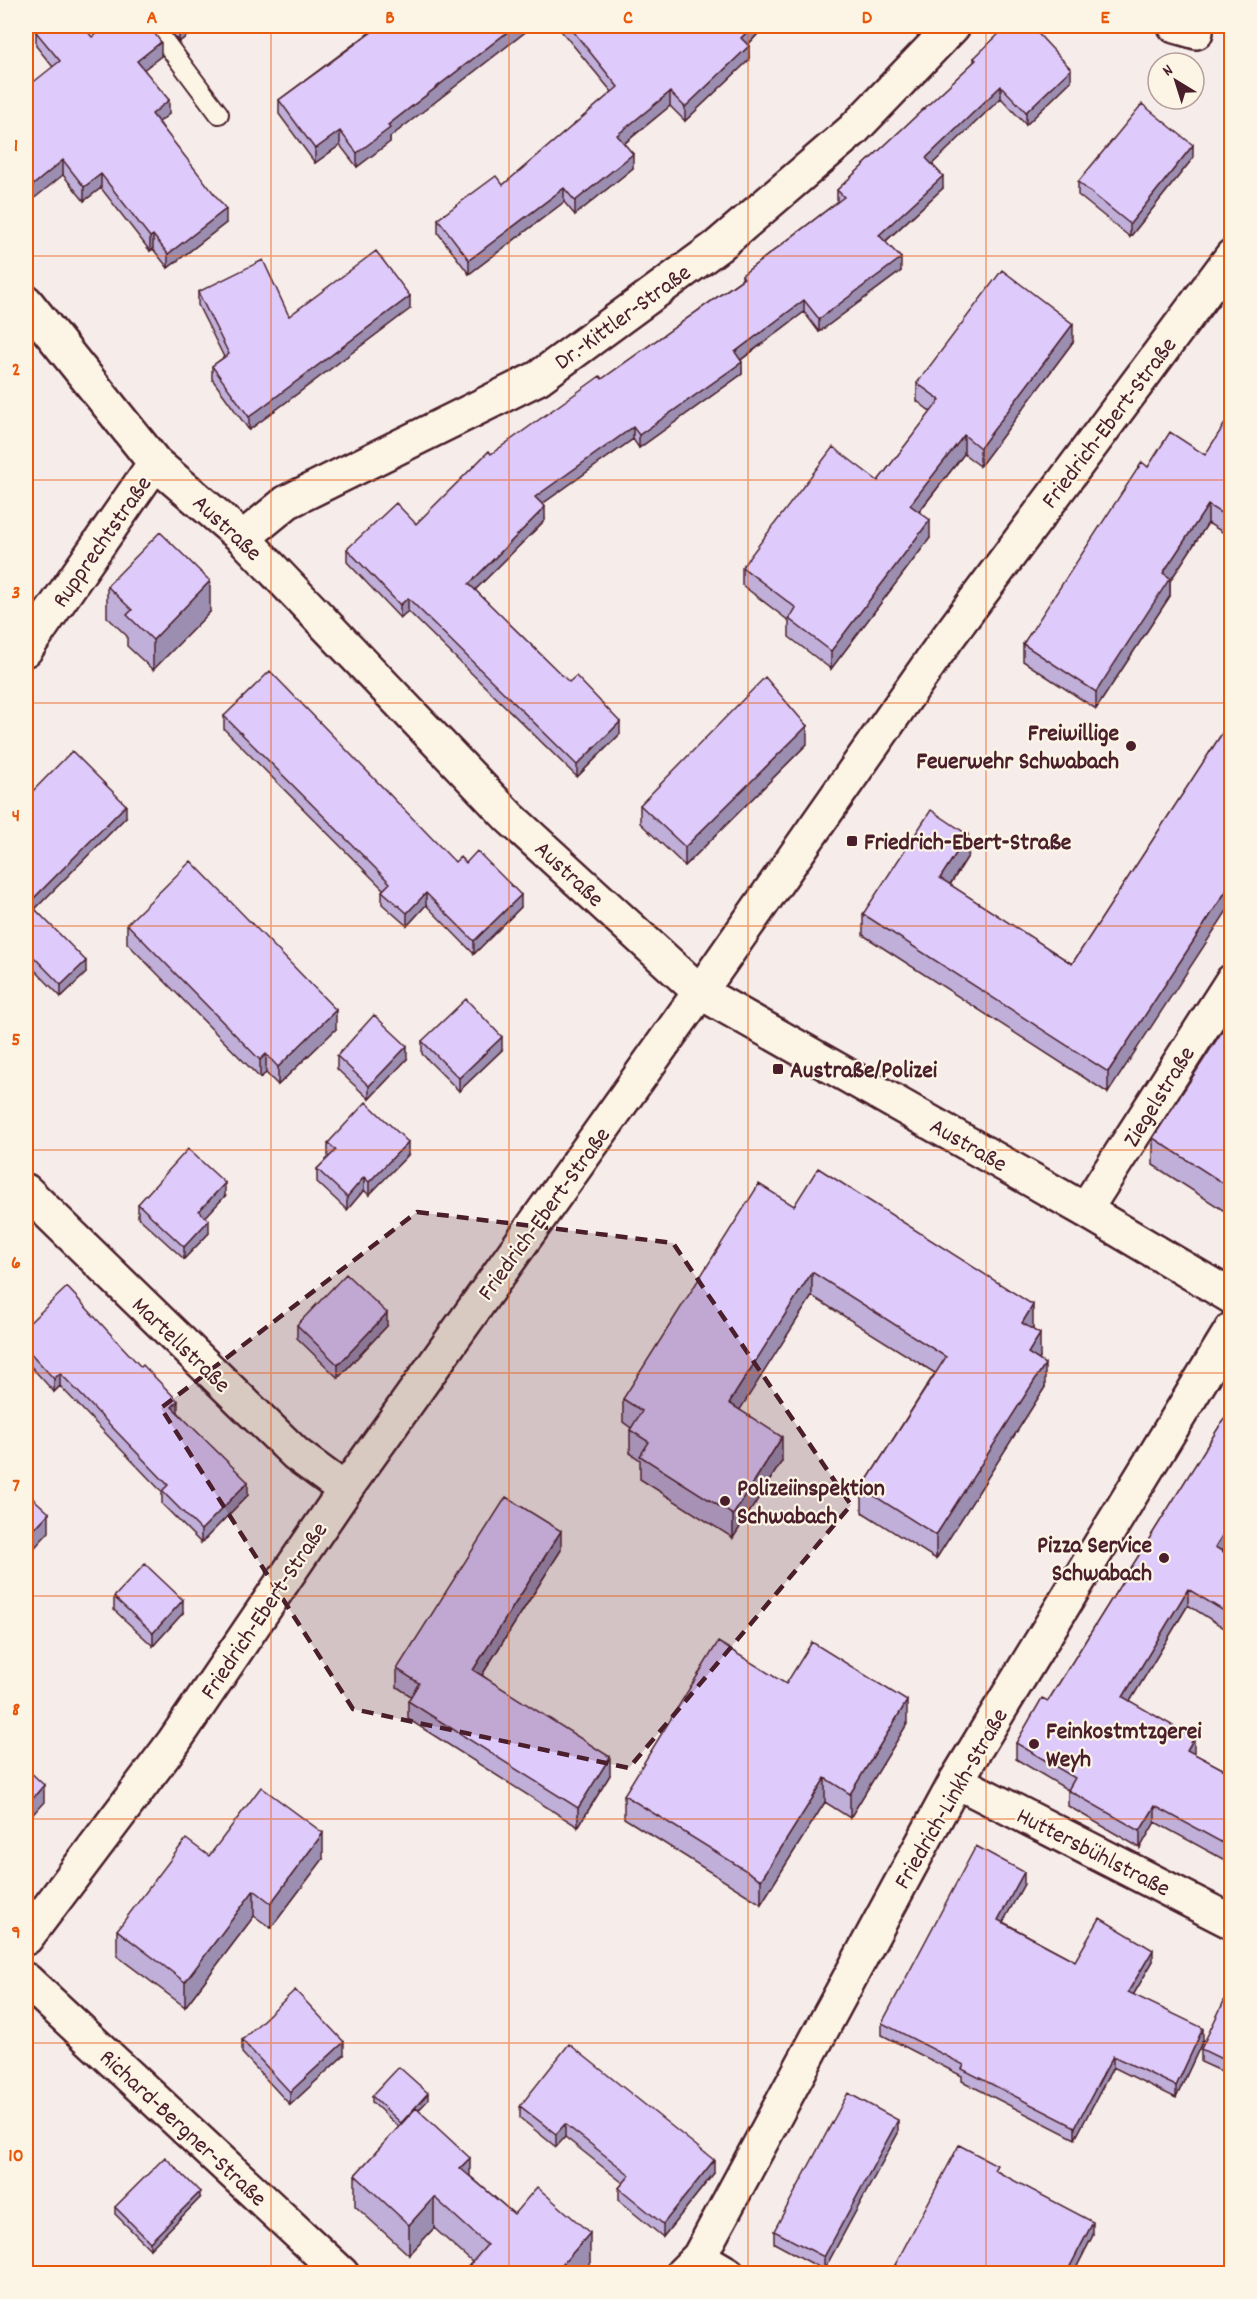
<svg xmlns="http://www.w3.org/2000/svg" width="1257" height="2299" font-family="Dekko,sans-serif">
  <rect width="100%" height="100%" fill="#f6edea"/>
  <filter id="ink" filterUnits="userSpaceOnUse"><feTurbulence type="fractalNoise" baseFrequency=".0167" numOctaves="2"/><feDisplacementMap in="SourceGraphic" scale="12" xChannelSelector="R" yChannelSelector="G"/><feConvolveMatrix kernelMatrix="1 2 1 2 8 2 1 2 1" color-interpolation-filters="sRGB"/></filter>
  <g filter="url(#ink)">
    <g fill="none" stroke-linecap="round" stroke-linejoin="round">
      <g stroke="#4a1f2b" stroke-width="22">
        <path id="service" d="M 153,26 L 219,114"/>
      </g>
      <g stroke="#4a1f2b" stroke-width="38">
        <path id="minor" d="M 1175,26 L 1196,32
          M 26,302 L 155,463 L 243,538 L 509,817 L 700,992 L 1085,1210 L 1232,1297
          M 243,538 L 287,502 L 538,378 L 718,246 L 853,130 L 953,26
          M 26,649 L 155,463
          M 26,1191 L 296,1454 L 345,1490
          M 1085,1210 L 1232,981
          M 956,1781 L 1232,1922
          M 26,1980 L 342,2274
          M 699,2257 L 728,2274
          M 682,2274 L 699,2257 L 956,1781 L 1232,1329"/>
      </g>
      <g stroke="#4a1f2b" stroke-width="38">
        <path id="tertiary" d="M 26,1938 L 173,1743 L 345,1490 L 700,992 L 946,640 L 1232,256"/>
      </g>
      <use href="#service" stroke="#fcf5e5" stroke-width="18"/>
      <use href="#minor" stroke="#fcf5e5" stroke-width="33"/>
      <use href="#tertiary" stroke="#fcf5e5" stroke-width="33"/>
    </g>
    <path fill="#bfafd9" stroke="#4a1f2b" stroke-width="1.5" d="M 166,26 L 200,26 L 179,42 Z
      M 372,26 L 533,26 L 390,137 L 390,142 L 357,167 L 340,145 L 315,163 L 279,114 L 279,100 L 370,32 L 370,27 Z
      M 557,26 L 765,26 L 748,45 L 749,60 L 685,121 L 670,106 L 624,144 L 633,168 L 575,215 L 564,202 L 469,274 L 438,233 L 438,219 L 503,185 L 612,92 Z
      M 36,32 L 92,37 L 161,56 L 144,69 L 169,114 L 159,122 L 226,223 L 168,268 L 153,249 L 150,251 L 101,188 L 84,201 L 63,175 L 53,67 L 36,46 Z
      M 974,58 L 1071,81 L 1026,125 L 1001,98 L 932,164 L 943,188 L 885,242 L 901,271 L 819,332 L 804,312 L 741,360 L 742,374 L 639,448 L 633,439 L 542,504 L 545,520 L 475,590 L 620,734 L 577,777 L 408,611 L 400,618 L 347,562 L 347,549 L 416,524 L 491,454 L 602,379 L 742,279 L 742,275 L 837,202 L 837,190 L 974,62 Z
      M 1193,158 L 1130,237 L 1078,195 L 1078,182 Z
      M 198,292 L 289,316 L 410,309 L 249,430 L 212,379 L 212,366 L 224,357 L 198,305 Z
      M 1073,342 L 980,466 L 964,454 L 919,512 L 930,538 L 831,669 L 789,637 L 789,621 L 742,585 L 742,567 L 878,481 L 931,412 L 917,401 L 917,383 Z
      M 1232,419 L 1232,538 L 1208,523 L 1170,581 L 1170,596 L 1096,709 L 1023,661 L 1023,644 L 1148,467 L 1205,455 Z
      M 107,586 L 210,612 L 153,670 L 127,646 L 127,636 L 107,617 Z
      M 224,716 L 455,862 L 466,863 L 521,907 L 474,954 L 426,905 L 407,926 L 382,904 L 382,891 L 384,890 L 224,729 Z
      M 1232,718 L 1108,1093 L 863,935 L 863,914 L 968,856 L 950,885 L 1072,964 Z
      M 807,744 L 685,866 L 640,823 L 640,805 Z
      M 26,798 L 126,817 L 35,909 L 86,973 L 61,997 L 26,961 Z
      M 127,924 L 336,1029 L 278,1085 L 266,1073 L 260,1078 L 127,943 Z
      M 1232,1016 L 1229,1214 L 1153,1165 L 1153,1138 Z
      M 422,1041 L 502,1050 L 459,1091 L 422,1054 Z
      M 337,1056 L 407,1059 L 369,1099 L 337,1069 Z
      M 328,1143 L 408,1155 L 369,1195 L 364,1190 L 347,1210 L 317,1182 L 317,1169 L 329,1157 L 328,1156 Z
      M 225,1196 L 205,1217 L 209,1233 L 184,1259 L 138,1217 L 138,1204 Z
      M 794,1206 L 1033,1328 L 1032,1330 L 1040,1358 L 1039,1360 L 1045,1387 L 936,1559 L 862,1512 L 862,1488 L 935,1373 L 812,1296 L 739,1410 L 782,1461 L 733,1538 L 640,1479 L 640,1460 L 630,1453 L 630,1430 L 631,1428 L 623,1422 L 623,1399 Z
      M 297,1325 L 387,1326 L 338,1378 L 297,1338 Z
      M 26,1326 L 178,1412 L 248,1495 L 201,1543 L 162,1504 L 162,1492 L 60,1386 L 54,1392 L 26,1361 Z
      M 1232,1406 L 1232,1536 L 1222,1551 L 1232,1557 L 1232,1633 L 1188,1605 L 1130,1701 L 1194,1754 L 1232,1774 L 1232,1864 L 1155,1822 L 1140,1848 L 1068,1806 L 1068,1790 L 1016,1759 L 1016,1743 L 1048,1701 Z
      M 561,1550 L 482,1675 L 610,1775 L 578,1827 L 408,1719 L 408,1701 L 411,1696 L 397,1687 L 397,1669 Z
      M 114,1597 L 183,1613 L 153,1646 L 114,1610 Z
      M 786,1684 L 907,1724 L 850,1818 L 825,1802 L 761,1904 L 624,1818 L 624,1795 Z
      M 209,1856 L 323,1859 L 271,1928 L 254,1916 L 185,2007 L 117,1956 L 117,1930 Z
      M 1024,1884 L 1003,1922 L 1075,1961 L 1153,1961 L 1133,1995 L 1203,2040 L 1176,2098 L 1113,2067 L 1075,2139 L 962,2081 L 962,2076 L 882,2035 L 882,2023 Z
      M 1232,1997 L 1232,2076 L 1201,2062 L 1201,2049 Z
      M 242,2040 L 344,2055 L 290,2105 L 242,2053 Z
      M 372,2096 L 428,2100 L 418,2110 L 470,2176 L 514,2214 L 590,2263 L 581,2274 L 462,2274 L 472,2262 L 434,2228 L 409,2255 L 355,2206 L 355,2175 L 399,2127 L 372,2102 Z
      M 520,2106 L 714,2173 L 663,2237 L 619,2201 L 619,2188 L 623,2183 L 565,2137 L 556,2147 L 520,2118 Z
      M 898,2133 L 824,2270 L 774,2243 L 774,2231 Z
      M 997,2171 L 1093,2235 L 1073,2274 L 895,2274 L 895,2265 Z
      M 200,2198 L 150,2249 L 115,2214 L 115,2207 Z"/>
    <path fill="#9b8eb0" stroke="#4a1f2b" stroke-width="1.5" d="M 182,26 L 200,26 L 179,42 L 179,28 Z
      M 515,26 L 533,26 L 390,137 L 390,142 L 357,167 L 357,153 L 388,125 Z
      M 753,26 L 765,26 L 741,52 L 741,38 Z
      M 161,42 L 161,56 L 137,75 L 137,61 Z
      M 749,46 L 749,60 L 685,121 L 685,107 Z
      M 1071,69 L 1071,81 L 1026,125 L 1026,112 Z
      M 1001,86 L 1001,98 L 926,170 L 926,158 Z
      M 670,92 L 670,106 L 617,149 L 617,135 Z
      M 169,100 L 169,114 L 152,128 L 152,114 Z
      M 340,131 L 340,145 L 315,163 L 315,149 Z
      M 1193,145 L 1193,158 L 1130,237 L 1130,224 Z
      M 633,154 L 633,168 L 575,215 L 575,201 Z
      M 63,160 L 63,175 L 26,205 L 26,191 Z
      M 101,174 L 101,188 L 84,201 L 84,187 Z
      M 943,176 L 943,188 L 879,247 L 879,235 Z
      M 564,188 L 564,202 L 469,274 L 469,260 Z
      M 226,209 L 226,223 L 168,268 L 168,254 Z
      M 153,235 L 153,249 L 150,251 L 150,237 Z
      M 901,258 L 901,271 L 819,332 L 819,319 Z
      M 410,296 L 410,309 L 249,430 L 249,417 Z
      M 804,300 L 804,312 L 735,364 L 735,352 Z
      M 1073,324 L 1073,342 L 980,466 L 980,448 Z
      M 742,362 L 742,374 L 639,448 L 639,435 Z
      M 633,427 L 633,439 L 535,509 L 535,497 Z
      M 964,435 L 964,454 L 910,523 L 910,505 Z
      M 1208,505 L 1208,523 L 1170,581 L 1170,596 L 1096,709 L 1096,692 L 1163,573 Z
      M 545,507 L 545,520 L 469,596 L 469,584 Z
      M 930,520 L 930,538 L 831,669 L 831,651 Z
      M 210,581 L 210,612 L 153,670 L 153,640 Z
      M 408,598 L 408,611 L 400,618 L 400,605 Z
      M 620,722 L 620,734 L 577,777 L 577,765 Z
      M 807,726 L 807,744 L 685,866 L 685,847 Z
      M 126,805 L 126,817 L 29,915 L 29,903 Z
      M 968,835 L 968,856 L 940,900 L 940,878 Z
      M 1232,882 L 1232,903 L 1108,1093 L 1108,1072 Z
      M 426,893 L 426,905 L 407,926 L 407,913 Z
      M 521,895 L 521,907 L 474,954 L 474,941 Z
      M 86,961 L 86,973 L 61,997 L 61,985 Z
      M 336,1010 L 336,1029 L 278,1085 L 278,1067 Z
      M 502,1037 L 502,1050 L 459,1091 L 459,1078 Z
      M 407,1046 L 407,1059 L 369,1099 L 369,1086 Z
      M 266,1054 L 266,1073 L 260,1078 L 260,1060 Z
      M 408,1142 L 408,1155 L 369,1195 L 369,1182 Z
      M 364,1177 L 364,1190 L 347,1210 L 347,1197 Z
      M 225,1183 L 225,1196 L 199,1224 L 199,1211 Z
      M 1232,1183 L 1232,1210 L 1229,1214 L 1229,1187 Z
      M 209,1220 L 209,1233 L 184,1259 L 184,1247 Z
      M 812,1272 L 812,1296 L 729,1427 L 729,1403 Z
      M 1033,1305 L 1033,1328 L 1022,1346 L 1022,1323 Z
      M 387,1313 L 387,1326 L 338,1378 L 338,1365 Z
      M 1040,1334 L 1040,1358 L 1028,1376 L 1028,1353 Z
      M 1045,1364 L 1045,1387 L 936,1559 L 936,1535 Z
      M 60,1373 L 60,1386 L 54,1392 L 54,1379 Z
      M 178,1401 L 178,1414 L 172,1407 Z
      M 782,1437 L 782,1461 L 733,1538 L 733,1515 Z
      M 248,1482 L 248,1495 L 201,1543 L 201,1530 Z
      M 49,1513 L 49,1532 L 26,1557 L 26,1538 Z
      M 1232,1520 L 1232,1536 L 1215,1563 L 1215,1547 Z
      M 561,1531 L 561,1550 L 473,1689 L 473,1670 Z
      M 1188,1589 L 1188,1605 L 1123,1713 L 1123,1697 Z
      M 183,1600 L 183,1613 L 153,1646 L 153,1633 Z
      M 907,1701 L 907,1724 L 850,1818 L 850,1794 Z
      M 1194,1738 L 1194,1755 L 1187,1750 Z
      M 610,1757 L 610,1775 L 578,1827 L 578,1808 Z
      M 825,1778 L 825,1802 L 761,1904 L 761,1880 Z
      M 44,1785 L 44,1802 L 26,1822 L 26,1806 Z
      M 1155,1806 L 1155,1822 L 1140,1848 L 1140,1831 Z
      M 323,1833 L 323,1859 L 271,1928 L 271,1903 Z
      M 1024,1872 L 1024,1884 L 998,1931 L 998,1920 Z
      M 254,1890 L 254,1916 L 185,2007 L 185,1982 Z
      M 1153,1950 L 1153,1961 L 1128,2004 L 1128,1992 Z
      M 1203,2028 L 1203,2040 L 1176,2098 L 1176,2086 Z
      M 344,2042 L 344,2055 L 290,2105 L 290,2092 Z
      M 1113,2056 L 1113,2067 L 1075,2139 L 1075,2127 Z
      M 428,2093 L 428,2100 L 401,2129 L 401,2123 Z
      M 898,2120 L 898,2133 L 824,2270 L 824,2257 Z
      M 565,2124 L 565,2137 L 556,2147 L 556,2134 Z
      M 470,2158 L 470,2188 L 460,2168 Z
      M 714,2160 L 714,2173 L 663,2237 L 663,2224 Z
      M 200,2192 L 200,2198 L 150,2249 L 150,2242 Z
      M 434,2197 L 434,2228 L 409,2255 L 409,2225 Z
      M 1093,2222 L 1093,2235 L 1073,2274 L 1066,2274 Z
      M 590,2233 L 590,2263 L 581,2274 L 554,2274 Z"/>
    <path fill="#decbfc" stroke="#4a1f2b" stroke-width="1.5" d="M 44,26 L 83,26 L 92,37 L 106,26 L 149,26 L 161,42 L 137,61 L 169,100 L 152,114 L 226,209 L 168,254 L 153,235 L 150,237 L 101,174 L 84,187 L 63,160 L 26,191 L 26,88 L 60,61 L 36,32 Z
      M 372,26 L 515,26 L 388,125 L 390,128 L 357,153 L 340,131 L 315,149 L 279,100 L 373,31 L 370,27 Z
      M 569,26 L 753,26 L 741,38 L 749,46 L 685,107 L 670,92 L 617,135 L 633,154 L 575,201 L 564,188 L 469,260 L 438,219 L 496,176 L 503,185 L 618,87 Z
      M 1007,26 L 1031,26 L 1071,69 L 1026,112 L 1001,86 L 926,158 L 943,176 L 879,235 L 901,258 L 819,319 L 804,300 L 735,352 L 742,362 L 639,435 L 633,427 L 535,497 L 545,507 L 469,584 L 569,682 L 576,676 L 620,722 L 577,765 L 408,598 L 400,605 L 347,549 L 396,503 L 416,524 L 489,451 L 491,454 L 600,376 L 602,379 L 744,278 L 742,275 L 844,197 L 837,190 L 976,60 L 974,58 Z
      M 1142,104 L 1193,145 L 1130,224 L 1078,182 Z
      M 376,251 L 410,296 L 249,417 L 212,366 L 229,354 L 198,292 L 263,260 L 289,316 Z
      M 1002,270 L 1073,324 L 980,448 L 964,435 L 910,505 L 930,520 L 831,651 L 789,619 L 796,608 L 742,567 L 833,447 L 878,481 L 940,400 L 917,383 Z
      M 1229,417 L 1232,419 L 1232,520 L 1208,505 L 1163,573 L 1170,578 L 1096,692 L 1023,644 L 1142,462 L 1148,467 L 1170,432 L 1205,455 Z
      M 160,532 L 210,581 L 153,640 L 127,615 L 132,610 L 107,586 Z
      M 270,671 L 455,862 L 460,857 L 466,863 L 477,851 L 521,895 L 474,941 L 426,893 L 407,913 L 382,891 L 390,883 L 224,716 Z
      M 765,677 L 807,726 L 685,847 L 640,805 Z
      M 1232,718 L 1232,882 L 1108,1072 L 863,914 L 931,810 L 968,835 L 940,878 L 1072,964 Z
      M 72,751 L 126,805 L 29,903 L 86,961 L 61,985 L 26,949 L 26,798 Z
      M 191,861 L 336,1010 L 278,1067 L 266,1054 L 260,1060 L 127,924 Z
      M 466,999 L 502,1037 L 459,1078 L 422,1041 Z
      M 374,1015 L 407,1046 L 369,1086 L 337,1056 Z
      M 1232,1016 L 1232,1183 L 1229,1187 L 1153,1138 Z
      M 366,1102 L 408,1142 L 369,1182 L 364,1177 L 347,1197 L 317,1169 L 336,1150 L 328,1143 Z
      M 188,1149 L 225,1183 L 199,1211 L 209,1220 L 184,1247 L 138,1204 Z
      M 818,1168 L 1033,1305 L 1022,1323 L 1040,1334 L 1028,1353 L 1045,1364 L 936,1535 L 862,1488 L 946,1357 L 812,1272 L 729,1403 L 782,1437 L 733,1515 L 640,1456 L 649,1442 L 630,1430 L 642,1411 L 623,1399 L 759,1184 L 794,1206 Z
      M 346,1274 L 387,1313 L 338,1365 L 297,1325 Z
      M 67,1287 L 141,1367 L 143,1365 L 178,1401 L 172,1407 L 248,1482 L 201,1530 L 162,1491 L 168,1485 L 60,1373 L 54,1379 L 26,1348 L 26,1326 Z
      M 1232,1406 L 1232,1520 L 1215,1547 L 1232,1557 L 1232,1616 L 1188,1589 L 1123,1697 L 1194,1738 L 1187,1750 L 1232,1774 L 1232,1848 L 1155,1806 L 1140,1831 L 1068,1790 L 1075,1778 L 1016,1743 L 1042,1698 L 1048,1701 Z
      M 26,1492 L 49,1513 L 26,1538 Z
      M 506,1497 L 561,1531 L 473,1670 L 610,1757 L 578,1808 L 408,1701 L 419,1683 L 397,1669 Z
      M 145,1564 L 183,1600 L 153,1633 L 114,1597 Z
      M 718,1642 L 786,1684 L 812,1642 L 907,1701 L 850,1794 L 825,1778 L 761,1880 L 624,1795 Z
      M 26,1768 L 44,1785 L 26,1806 Z
      M 261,1787 L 323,1833 L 271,1903 L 254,1890 L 185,1982 L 117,1930 L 186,1839 L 209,1856 Z
      M 976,1846 L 1024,1872 L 998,1920 L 1075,1961 L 1100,1918 L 1153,1950 L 1128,1992 L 1203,2028 L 1176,2086 L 1113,2056 L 1075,2127 L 962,2069 L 964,2065 L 882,2023 Z
      M 295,1990 L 344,2042 L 290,2092 L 242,2040 Z
      M 1227,1995 L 1232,1997 L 1232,2064 L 1201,2049 Z
      M 569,2044 L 714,2160 L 663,2224 L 619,2188 L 630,2175 L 565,2124 L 556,2134 L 520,2106 Z
      M 399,2067 L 428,2093 L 401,2123 L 372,2096 Z
      M 848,2093 L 898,2120 L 824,2257 L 774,2231 Z
      M 416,2108 L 470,2158 L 460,2168 L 514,2214 L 537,2187 L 590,2233 L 554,2274 L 462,2274 L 487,2245 L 434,2197 L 409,2225 L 355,2175 Z
      M 959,2145 L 997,2165 L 994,2170 L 1093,2222 L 1066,2274 L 910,2274 L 895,2265 Z
      M 165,2157 L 200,2192 L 150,2242 L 115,2207 Z
      M 1220,2269 L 1228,2274 L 1218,2274 Z"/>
  </g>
  <path fill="#4a1f2b" fill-opacity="0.2" stroke="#4a1f2b" stroke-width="4.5" stroke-dasharray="12 8" stroke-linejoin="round" d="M 417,1212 L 673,1243 L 851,1505 L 629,1768 L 353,1709 L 161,1408 Z"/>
  <path fill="none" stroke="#e8590c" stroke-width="1.5" stroke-opacity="0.55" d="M 271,26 L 271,2274M 509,26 L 509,2274M 748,26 L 748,2274M 986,26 L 986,2274M 26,256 L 1232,256M 26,480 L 1232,480M 26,703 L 1232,703M 26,926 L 1232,926M 26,1150 L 1232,1150M 26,1373 L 1232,1373M 26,1596 L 1232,1596M 26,1819 L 1232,1819M 26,2043 L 1232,2043"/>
  <g fill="#4a1f2b" stroke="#fcf5e5" stroke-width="2">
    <circle cx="1131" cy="746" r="6"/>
    <rect x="846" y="835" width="12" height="12" rx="3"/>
    <rect x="772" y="1063" width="12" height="12" rx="3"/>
    <circle cx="725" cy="1501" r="6"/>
    <circle cx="1164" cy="1558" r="6"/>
    <circle cx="1034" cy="1744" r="6"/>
  </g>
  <g text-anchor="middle" stroke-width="4.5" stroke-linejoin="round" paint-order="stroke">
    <g font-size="24" fill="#4a1f2b" stroke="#fcf5e5">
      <text transform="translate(622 316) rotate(-36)" y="8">Dr.-Kittler-Straße</text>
      <text transform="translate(1108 422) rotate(-53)" y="8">Friedrich-Ebert-Straße</text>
      <text transform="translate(228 527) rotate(43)" y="8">Austraße</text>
      <text transform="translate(101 541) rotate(-55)" y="8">Rupprechtstraße</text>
      <text transform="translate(570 873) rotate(43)" y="8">Austraße</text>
      <text transform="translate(1158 1096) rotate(-58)" y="8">Ziegelstraße</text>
      <text transform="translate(969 1144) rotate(30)" y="8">Austraße</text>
      <text transform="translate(543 1213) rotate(-54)" y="8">Friedrich-Ebert-Straße</text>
      <text transform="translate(182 1344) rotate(44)" y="8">Martellstraße</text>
      <text transform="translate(263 1610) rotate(-56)" y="8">Friedrich-Ebert-Straße</text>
      <text transform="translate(950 1798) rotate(-60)" y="8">Friedrich-Linkh-Straße</text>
      <text transform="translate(1094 1851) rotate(27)" y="8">Huttersbühlstraße</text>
      <text transform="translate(184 2127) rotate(43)" y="8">Richard-Bergner-Straße</text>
    </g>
    <g font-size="24" font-weight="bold" fill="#4a1f2b" stroke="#fcf5e5" text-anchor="start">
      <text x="1119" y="740" text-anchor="end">Freiwillige<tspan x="1119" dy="28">Feuerwehr Schwabach</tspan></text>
      <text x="864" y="849">Friedrich-Ebert-Straße</text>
      <text x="790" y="1077">Austraße/Polizei</text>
      <text x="737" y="1495">Polizeiinspektion<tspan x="737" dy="28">Schwabach</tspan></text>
      <text x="1152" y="1552" text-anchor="end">Pizza Service<tspan x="1152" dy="28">Schwabach</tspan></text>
      <text x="1046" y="1738">Feinkostmtzgerei<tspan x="1046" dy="28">Weyh</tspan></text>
    </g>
  </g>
  <rect width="1257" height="2299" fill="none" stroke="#fcf5e5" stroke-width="66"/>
  <g transform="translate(1176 81) rotate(322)"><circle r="28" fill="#fcf5e5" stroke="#b59f9b" stroke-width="1.5"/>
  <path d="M0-4.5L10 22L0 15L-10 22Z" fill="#4a1f2b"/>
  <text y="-9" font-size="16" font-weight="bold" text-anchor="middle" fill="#4a1f2b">N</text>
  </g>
  <rect x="33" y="33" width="1191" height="2233" fill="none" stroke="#e8590c" stroke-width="2"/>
  <g font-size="20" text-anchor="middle" font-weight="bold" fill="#e8590c">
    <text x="152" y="23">A</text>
    <text x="390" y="23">B</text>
    <text x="628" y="23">C</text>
    <text x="867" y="23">D</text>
    <text x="1105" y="23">E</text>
    <text x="16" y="151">1</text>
    <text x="16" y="375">2</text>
    <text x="16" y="598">3</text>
    <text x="16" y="821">4</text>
    <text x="16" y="1045">5</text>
    <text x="16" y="1268">6</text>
    <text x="16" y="1491">7</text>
    <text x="16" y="1715">8</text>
    <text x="16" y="1938">9</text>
    <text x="16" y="2161">10</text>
  </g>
</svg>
